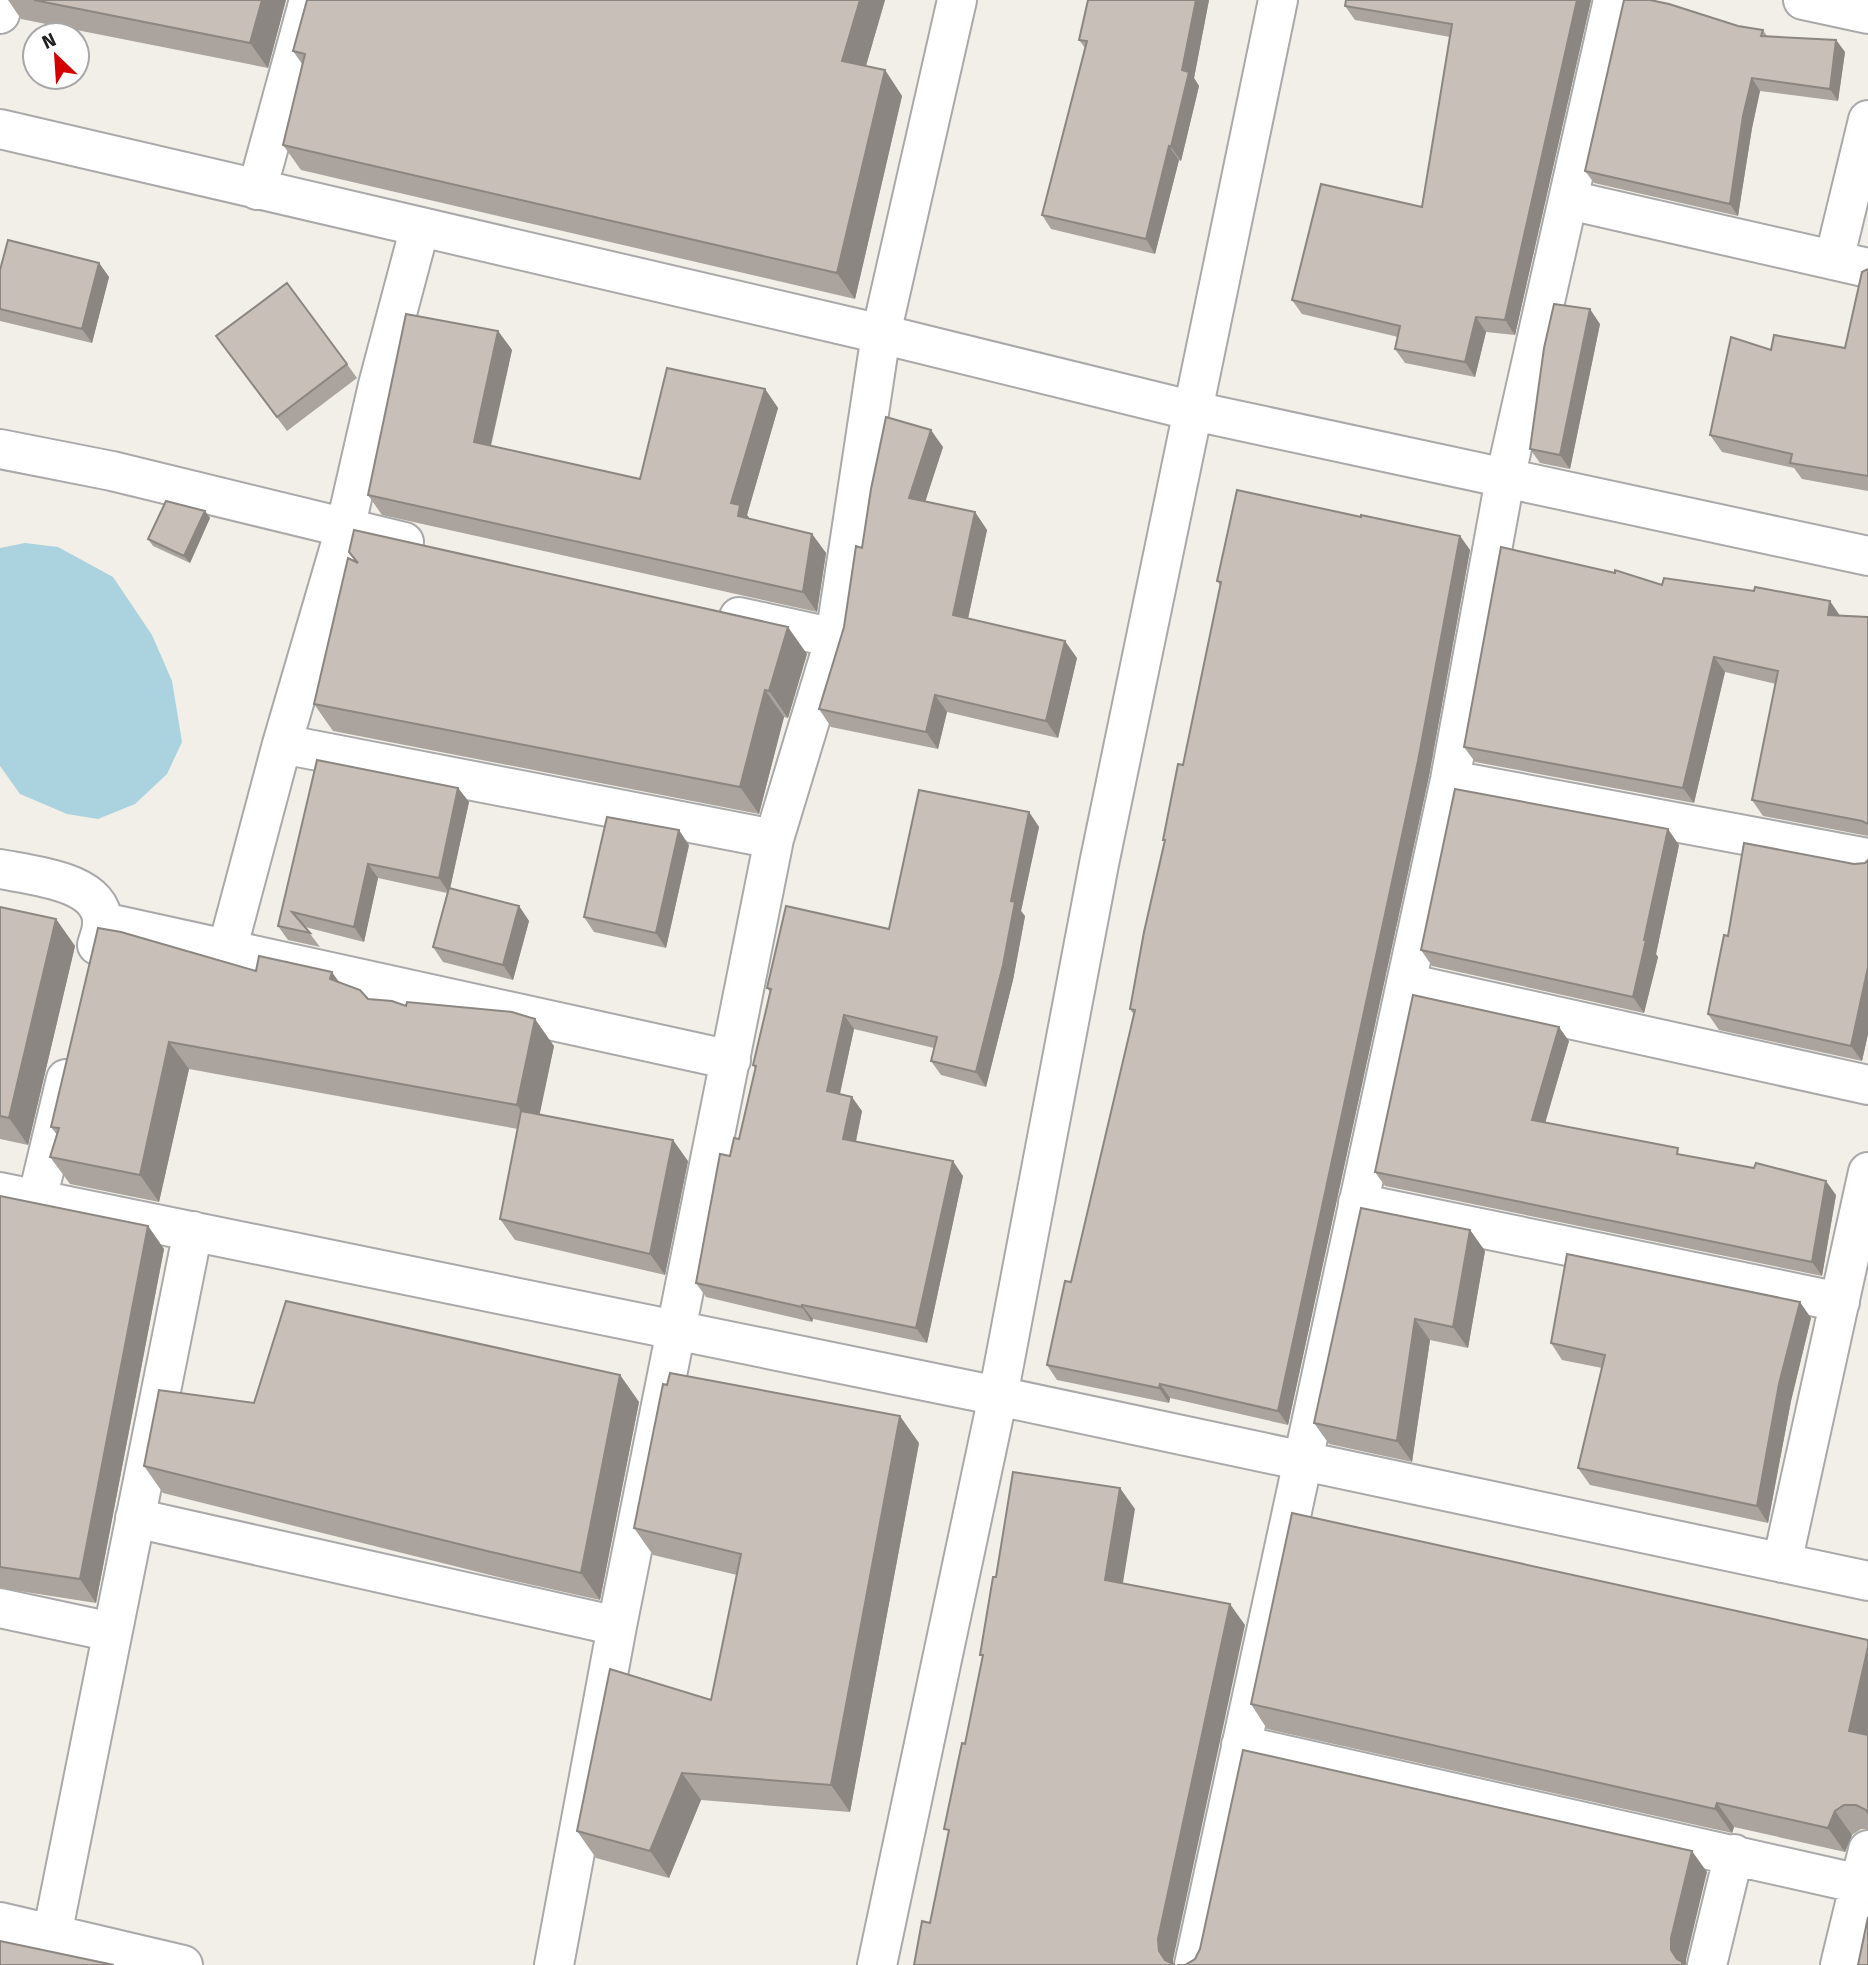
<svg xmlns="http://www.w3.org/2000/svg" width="1868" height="1965" font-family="'Fira Sans',sans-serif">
  <rect width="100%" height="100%" fill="#f2efe9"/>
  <path fill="#aad3df" d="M 25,543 L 58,547 L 113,577 L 152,635 L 172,681 L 182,742 L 167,774 L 135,804 L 98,819 L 67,814 L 20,794 L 0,766 L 0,548 Z"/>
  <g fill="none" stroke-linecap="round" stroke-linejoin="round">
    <g stroke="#a9a9a9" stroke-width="42">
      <path id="minor" d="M 1803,0 L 1868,14
        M 0,14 L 4,0
        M 0,129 L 881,334 L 1194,411 L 1868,556
        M 257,190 L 309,0
        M 1569,200 L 1868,268
        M 1834,260 L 1868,120
        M 0,449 L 112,471 L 404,542
        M 739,617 L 835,638
        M 282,744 L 774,839
        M 1450,780 L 1868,858
        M 0,869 C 30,875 105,881 102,924 C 102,931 99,938 97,945
        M 103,922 L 731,1060
        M 227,950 L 282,744 L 345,529 L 378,385 L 420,227
        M 1406,983 L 1868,1085
        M 0,1192 L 998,1396 L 1868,1581
        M 37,1200 L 66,1079
        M 1358,1203 L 1840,1302
        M 135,1518 L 617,1626
        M 1782,1563 L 1868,1172
        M 0,1608 L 112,1632
        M 1241,1745 L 1860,1884
        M 0,1922 L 183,1965
        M 52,1935 L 193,1231
        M 554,1965 L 617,1626 L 774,839 L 835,638 L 881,334 L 957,0
        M 877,1965 L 998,1396 L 1099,864 L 1278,0
        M 1194,1965 L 1450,780 L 1505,479 L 1613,0
        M 1707,1965 L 1734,1854
        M 1840,1965 L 1868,1850"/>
    </g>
    <use href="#minor" stroke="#fff" stroke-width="38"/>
  </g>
  <path fill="#aba49e" d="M 8,0 L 286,0 L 268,68 L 21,19 Z
    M 885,0 L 866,66 L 885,70 L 902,96 L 855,299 L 301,170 L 283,145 L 302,64 L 293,51 Z
    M 1088,0 L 1209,0 L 1194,78 L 1199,86 L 1181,161 L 1179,160 L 1155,254 L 1051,229 L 1042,215 L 1085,48 L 1079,40 Z
    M 1346,0 L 1591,0 L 1515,335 L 1486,332 L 1475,377 L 1405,363 L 1395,349 L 1398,337 L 1302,314 L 1292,300 L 1422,207 L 1450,37 L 1355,20 L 1345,6 Z
    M 1738,26 L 1763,30 L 1767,36 L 1836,40 L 1845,52 L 1838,101 L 1760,91 L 1752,128 L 1738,216 L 1594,183 L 1585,171 Z
    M 99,263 L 109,277 L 92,343 L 0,321 L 0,270 Z
    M 1868,269 L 1868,491 L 1802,479 L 1794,468 L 1722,452 L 1710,435 L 1771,350 L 1845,348 Z
    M 1600,324 L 1570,469 L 1540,463 L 1530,449 Z
    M 498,331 L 512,350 L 491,446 L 640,479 L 765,389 L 778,408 L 747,515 L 750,519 L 812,534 L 826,553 L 817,612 L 382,515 L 368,495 Z
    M 216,336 L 347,364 L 357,378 L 287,431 Z
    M 943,447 L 925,501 L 975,512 L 987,530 L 968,619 L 1077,658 L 1058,738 L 947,712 L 938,749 L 831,727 L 819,709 L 844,627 L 862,548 Z
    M 205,511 L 210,518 L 190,563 L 153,546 L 148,539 Z
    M 1361,517 L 1460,536 L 1470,550 L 1429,776 L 1288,1425 L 1170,1398 L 1169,1403 L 1057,1380 L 1047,1365 L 1071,1282 L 1134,1015 L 1130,1009 L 1165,842 L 1163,840 L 1183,765 L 1220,585 L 1217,581 Z
    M 349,552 L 807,654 L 788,718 L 784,717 L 759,814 L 333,731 L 314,704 L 356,562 Z
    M 1662,585 L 1840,616 L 1868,617 L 1868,836 L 1763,816 L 1752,800 L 1776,684 L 1725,672 L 1694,803 L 1475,762 L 1464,747 Z
    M 317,760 L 458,788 L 469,802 L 450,889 L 519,906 L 529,921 L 513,980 L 443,962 L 433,947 L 447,893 L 378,878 L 364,942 L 305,927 L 320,947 L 288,940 L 278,926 Z
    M 1029,812 L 1039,827 L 1021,911 L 1025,916 L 1013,980 L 986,1087 L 941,1075 L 931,1061 L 934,1048 L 854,1029 L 840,1094 L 862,1111 L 856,1142 L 963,1176 L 927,1343 L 813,1319 L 812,1322 L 706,1297 L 696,1283 L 730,1156 L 739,1139 L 755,1069 L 753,1065 L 770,992 L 767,988 L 889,929 Z
    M 689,845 L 666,948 L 594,932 L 584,917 Z
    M 1679,845 L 1656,954 L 1658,957 L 1644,1013 L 1432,966 L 1421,950 Z
    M 1868,860 L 1868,1034 L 1862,1061 L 1719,1030 L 1708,1014 L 1728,936 L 1854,864 L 1865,863 Z
    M 0,907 L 56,919 L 75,946 L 28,1145 L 0,1139 Z
    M 256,971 L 340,983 L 368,999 L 406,1006 L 554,1046 L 539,1115 L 688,1161 L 665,1275 L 515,1240 L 500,1219 L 518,1129 L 189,1069 L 159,1202 L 70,1184 L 50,1157 L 57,1135 L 51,1127 Z
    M 1569,1041 L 1545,1122 L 1683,1155 L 1754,1168 L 1836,1195 L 1822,1276 L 1385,1186 L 1375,1172 Z
    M 0,1196 L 148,1226 L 164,1249 L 96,1603 L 0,1588 Z
    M 1470,1230 L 1485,1251 L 1468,1348 L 1430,1340 L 1412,1462 L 1329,1444 L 1314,1423 Z
    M 1811,1318 L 1791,1401 L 1768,1523 L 1590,1485 L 1578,1468 L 1602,1368 L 1562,1360 L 1551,1343 Z
    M 620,1375 L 639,1402 L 600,1600 L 506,1579 L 163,1493 L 144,1466 L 254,1403 Z
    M 919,1443 L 850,1812 L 701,1800 L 669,1878 L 596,1858 L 577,1831 L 711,1700 L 737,1575 L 653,1555 L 634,1528 Z
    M 1868,1640 L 1868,1829 L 1861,1829 L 1852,1835 L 1845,1852 L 1734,1827 L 1732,1833 L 1267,1729 L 1251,1704 Z"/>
  <path fill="#8b8681" d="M 262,0 L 286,0 L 268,68 L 250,43 Z
    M 860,0 L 885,0 L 860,86 L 842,61 Z
    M 1196,0 L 1209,0 L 1194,78 L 1199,86 L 1181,161 L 1171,147 L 1182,70 Z
    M 1577,0 L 1591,0 L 1515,335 L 1505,320 Z
    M 1836,40 L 1845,52 L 1838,101 L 1830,89 Z
    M 885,70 L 902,96 L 855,299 L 837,273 Z
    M 1752,78 L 1760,91 L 1752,128 L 1738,216 L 1730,204 L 1743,116 Z
    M 1169,146 L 1179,160 L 1155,254 L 1146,239 Z
    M 99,263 L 109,277 L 92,343 L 82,329 Z
    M 1590,309 L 1600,324 L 1570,469 L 1560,455 Z
    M 1476,317 L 1486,332 L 1475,377 L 1465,362 Z
    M 498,331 L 512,350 L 487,461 L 474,442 Z
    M 765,389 L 778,408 L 747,515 L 754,524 L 738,516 L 731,503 Z
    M 931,430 L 943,447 L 921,515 L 909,498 Z
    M 205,511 L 210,518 L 190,563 L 184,556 Z
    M 975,512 L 987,530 L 965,632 L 953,615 Z
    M 812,534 L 826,553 L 817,612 L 803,592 Z
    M 1460,536 L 1470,550 L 1429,776 L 1288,1425 L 1278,1411 Z
    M 1830,601 L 1841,617 L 1828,615 Z
    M 788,627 L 807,654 L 788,718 L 769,691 Z
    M 1065,641 L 1077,658 L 1058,738 L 1046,721 Z
    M 1714,657 L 1725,672 L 1694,803 L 1683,788 Z
    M 765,690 L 784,717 L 759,814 L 740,787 Z
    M 935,695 L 947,712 L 938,749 L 926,732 Z
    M 458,788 L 469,802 L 449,893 L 439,878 Z
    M 1029,812 L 1039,827 L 1021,911 L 1025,916 L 1013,980 L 986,1087 L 976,1072 Z
    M 1668,829 L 1679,845 L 1656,954 L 1658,957 L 1644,1013 L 1633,997 L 1644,940 Z
    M 679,830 L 689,845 L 666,948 L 656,933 Z
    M 368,864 L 378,878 L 364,942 L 354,927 Z
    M 519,906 L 529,921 L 513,980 L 503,965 Z
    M 56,919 L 75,946 L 28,1145 L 9,1118 Z
    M 1868,967 L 1868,1034 L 1862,1061 L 1851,1046 Z
    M 332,972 L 351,999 L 330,979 Z
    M 844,1015 L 854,1029 L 837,1106 L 827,1091 Z
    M 535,1019 L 554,1046 L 536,1132 L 517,1105 Z
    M 1559,1027 L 1569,1041 L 1542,1134 L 1532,1120 Z
    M 169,1042 L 189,1069 L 159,1202 L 140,1175 Z
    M 852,1097 L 862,1111 L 853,1154 L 843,1139 Z
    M 673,1140 L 688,1161 L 665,1275 L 650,1254 Z
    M 953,1161 L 963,1176 L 927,1343 L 916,1328 Z
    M 1826,1181 L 1836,1195 L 1822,1276 L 1812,1262 Z
    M 148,1226 L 164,1249 L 96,1603 L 80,1579 Z
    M 1470,1230 L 1485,1251 L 1468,1348 L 1453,1327 Z
    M 1800,1302 L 1811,1318 L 1791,1401 L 1768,1523 L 1757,1506 L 1779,1384 Z
    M 802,1305 L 813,1319 L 812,1322 L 802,1307 Z
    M 1415,1319 L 1430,1340 L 1412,1462 L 1397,1441 Z
    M 620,1375 L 639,1402 L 600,1600 L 581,1573 Z
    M 1160,1384 L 1170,1398 L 1169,1403 L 1159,1388 Z
    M 900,1416 L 919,1443 L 850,1812 L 831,1785 Z
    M 1120,1488 L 1135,1509 L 1120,1601 L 1105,1580 Z
    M 1230,1604 L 1245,1625 L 1173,1960 L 1173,1965 L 1168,1965 L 1159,1951 L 1158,1939 Z
    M 1868,1647 L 1868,1746 L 1849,1731 Z
    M 682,1773 L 701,1800 L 669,1878 L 650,1851 Z
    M 1717,1803 L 1734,1827 L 1732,1833 L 1715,1809 Z
    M 1835,1811 L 1852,1835 L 1845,1852 L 1828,1828 Z
    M 1692,1851 L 1707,1872 L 1686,1960 L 1686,1965 L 1681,1965 L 1671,1950 L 1671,1938 Z"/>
  <path fill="#c7bfb8" stroke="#8b8681" stroke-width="2" d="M 34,0 L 262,0 L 250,43 Z
    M 307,0 L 860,0 L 842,61 L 885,70 L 837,273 L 283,145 L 305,54 L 293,51 Z
    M 1088,0 L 1196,0 L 1182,70 L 1189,72 L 1171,147 L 1169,146 L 1146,239 L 1042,215 L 1087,41 L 1079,40 Z
    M 1346,0 L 1577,0 L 1505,320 L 1476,317 L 1465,362 L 1395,349 L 1400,326 L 1292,300 L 1321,184 L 1422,207 L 1452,24 L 1345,6 Z
    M 1624,0 L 1650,0 L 1669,4 L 1738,26 L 1763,30 L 1761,36 L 1836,40 L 1830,89 L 1752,78 L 1743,116 L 1730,204 L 1585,171 Z
    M 8,240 L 99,263 L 82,329 L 0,309 L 0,270 Z
    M 1868,269 L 1868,476 L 1790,463 L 1792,454 L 1710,435 L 1731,337 L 1771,350 L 1774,335 L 1845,348 L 1862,272 Z
    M 287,283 L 347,364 L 277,417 L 216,336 Z
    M 1554,304 L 1590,309 L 1560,455 L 1530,449 L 1544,348 Z
    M 406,314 L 498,331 L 474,442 L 640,479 L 667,368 L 765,389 L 731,503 L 740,505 L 738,516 L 812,534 L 803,592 L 368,495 Z
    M 886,417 L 931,430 L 909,498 L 975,512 L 953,615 L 1065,641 L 1046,721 L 935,695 L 926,732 L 819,709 L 844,627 L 856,546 L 862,548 L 871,489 Z
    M 1237,490 L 1361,517 L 1361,515 L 1460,536 L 1418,761 L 1278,1411 L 1160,1384 L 1159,1388 L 1047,1365 L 1065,1281 L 1071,1282 L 1135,1010 L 1130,1009 L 1144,932 L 1165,840 L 1163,840 L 1178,764 L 1183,765 L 1221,582 L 1217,581 Z
    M 166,501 L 205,511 L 184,556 L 148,539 Z
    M 354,530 L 788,627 L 769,691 L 765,690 L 740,787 L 314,704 L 348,558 L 358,563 L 349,552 Z
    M 1501,547 L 1615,573 L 1615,570 L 1662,585 L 1664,578 L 1754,591 L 1755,587 L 1830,601 L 1828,615 L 1868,617 L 1868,824 L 1862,821 L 1752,800 L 1778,671 L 1714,657 L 1683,788 L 1464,747 Z
    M 317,760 L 458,788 L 439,878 L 368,864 L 354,927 L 292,912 L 310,933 L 278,926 Z
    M 1455,789 L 1668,829 L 1644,940 L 1646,940 L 1633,997 L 1421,950 Z
    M 919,790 L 1029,812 L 1011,901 L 1015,902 L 1003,965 L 976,1072 L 931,1061 L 937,1037 L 844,1015 L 827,1091 L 852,1097 L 843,1139 L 953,1161 L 916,1328 L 802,1305 L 802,1307 L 696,1283 L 720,1154 L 730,1156 L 734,1138 L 739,1139 L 756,1066 L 753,1065 L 771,989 L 767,988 L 786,906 L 889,929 Z
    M 607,817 L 679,830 L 656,933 L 584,917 Z
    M 1744,843 L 1854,864 L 1865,863 L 1868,860 L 1868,967 L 1851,1046 L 1708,1014 L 1724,935 L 1728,936 Z
    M 449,888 L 519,906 L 503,965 L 433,947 Z
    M 0,907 L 56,919 L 9,1118 L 0,1116 Z
    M 98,928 L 121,932 L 256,971 L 259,956 L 332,972 L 330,979 L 360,990 L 368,999 L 392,1001 L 406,1006 L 407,1002 L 512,1012 L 535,1019 L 517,1105 L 169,1042 L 140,1175 L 50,1157 L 59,1128 L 51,1127 Z
    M 1413,995 L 1559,1027 L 1532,1120 L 1678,1148 L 1677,1154 L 1754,1168 L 1756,1163 L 1826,1181 L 1812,1262 L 1375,1172 Z
    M 521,1111 L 673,1140 L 650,1254 L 500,1219 Z
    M 0,1196 L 148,1226 L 80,1579 L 0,1567 Z
    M 1361,1208 L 1470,1230 L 1453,1327 L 1415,1319 L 1397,1441 L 1314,1423 Z
    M 1567,1254 L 1800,1302 L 1779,1384 L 1757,1506 L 1578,1468 L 1605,1355 L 1551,1343 Z
    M 286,1301 L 620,1375 L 581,1573 L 487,1551 L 144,1466 L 159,1390 L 254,1403 Z
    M 670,1373 L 900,1416 L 831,1785 L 682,1773 L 650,1851 L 577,1831 L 610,1669 L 711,1700 L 741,1554 L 634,1528 L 663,1384 L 667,1385 Z
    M 1013,1472 L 1120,1488 L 1105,1580 L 1230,1604 L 1158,1939 L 1159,1951 L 1165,1960 L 1175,1965 L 914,1965 L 922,1921 L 930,1923 L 949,1830 L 944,1829 L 962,1743 L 965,1744 L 983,1655 L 980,1655 L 993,1577 L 996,1577 Z
    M 1292,1513 L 1868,1640 L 1868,1647 L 1849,1731 L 1868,1735 L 1868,1813 L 1866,1810 L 1856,1805 L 1844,1805 L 1835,1811 L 1828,1828 L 1717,1803 L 1715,1809 L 1251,1704 Z
    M 1243,1750 L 1692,1851 L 1671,1938 L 1671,1950 L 1677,1959 L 1682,1962 L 1682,1965 L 1177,1965 L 1185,1965 L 1195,1959 L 1200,1949 Z
    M 1868,1917 L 1868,1965 L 1858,1965 Z
    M 0,1941 L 114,1965 L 0,1965 Z"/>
  <g transform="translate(56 56) rotate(335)"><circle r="33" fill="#ffffff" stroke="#a7a7a7" stroke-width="2"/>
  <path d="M0-5L12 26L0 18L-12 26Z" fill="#d40000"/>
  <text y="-10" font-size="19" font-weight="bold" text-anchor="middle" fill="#222222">N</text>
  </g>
</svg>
